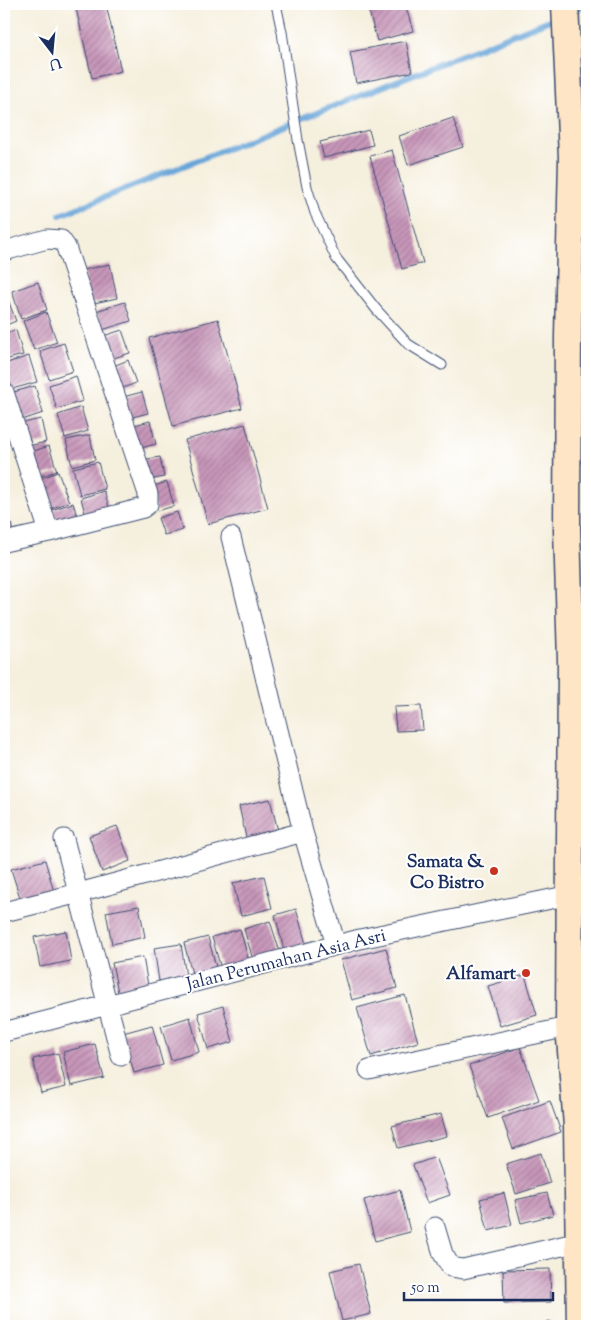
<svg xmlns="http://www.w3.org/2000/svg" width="591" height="1330" font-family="'Sorts Mill Goudy',serif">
  <defs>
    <pattern id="building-hatch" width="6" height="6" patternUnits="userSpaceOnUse" patternTransform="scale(1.25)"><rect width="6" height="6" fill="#c896b9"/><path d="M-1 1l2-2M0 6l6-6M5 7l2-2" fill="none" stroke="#a27b9a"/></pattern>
  </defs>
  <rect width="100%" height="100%" fill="#fff"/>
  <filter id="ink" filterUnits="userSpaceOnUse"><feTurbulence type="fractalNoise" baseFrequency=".02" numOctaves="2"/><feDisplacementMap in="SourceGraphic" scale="10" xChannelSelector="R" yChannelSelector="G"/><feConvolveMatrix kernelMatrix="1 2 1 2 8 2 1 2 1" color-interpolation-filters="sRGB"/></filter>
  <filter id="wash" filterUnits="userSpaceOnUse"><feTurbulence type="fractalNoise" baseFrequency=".0096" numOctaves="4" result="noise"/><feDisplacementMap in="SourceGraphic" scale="20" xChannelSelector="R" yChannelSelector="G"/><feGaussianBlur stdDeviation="1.12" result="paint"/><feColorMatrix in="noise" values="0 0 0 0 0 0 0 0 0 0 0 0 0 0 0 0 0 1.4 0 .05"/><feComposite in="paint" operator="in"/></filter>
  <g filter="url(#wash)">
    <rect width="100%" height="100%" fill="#f5efdd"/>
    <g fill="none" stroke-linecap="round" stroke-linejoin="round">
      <path stroke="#66a4d8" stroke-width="6" d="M 572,11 L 587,4
        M 60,215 L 560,16"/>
    </g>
    <g id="blocks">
      <path fill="url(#building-hatch)" d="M 75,4 L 106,4 L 121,71 L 92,78 Z
        M 367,4 L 405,4 L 413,31 L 377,41 Z
        M 406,41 L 412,72 L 356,83 L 350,52 Z
        M 453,118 L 463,147 L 408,165 L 399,136 Z
        M 369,130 L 373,145 L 324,158 L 320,142 Z
        M 392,150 L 423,263 L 402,269 L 370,156 Z
        M 4,210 L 10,230 L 4,232 Z
        M 110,264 L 117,298 L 90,304 L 83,270 Z
        M 38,282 L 47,310 L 21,319 L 12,291 Z
        M 5,292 L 16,321 L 4,326 L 4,293 Z
        M 125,302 L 131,321 L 102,330 L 96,311 Z
        M 46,312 L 57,342 L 34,350 L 23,321 Z
        M 218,319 L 242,408 L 173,426 L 149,338 Z
        M 16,330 L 23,355 L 4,360 L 4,333 Z
        M 122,330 L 130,353 L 107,360 L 100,337 Z
        M 64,343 L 73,371 L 49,379 L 40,351 Z
        M 29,356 L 37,382 L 12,389 L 4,364 Z
        M 128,360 L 136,383 L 120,389 L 111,367 Z
        M 76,376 L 83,401 L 57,409 L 49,385 Z
        M 35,386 L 43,413 L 22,420 L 14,392 Z
        M 142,392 L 148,413 L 129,418 L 123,397 Z
        M 81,407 L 88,431 L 65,438 L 58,415 Z
        M 41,419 L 46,442 L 24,447 L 19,424 Z
        M 150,421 L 156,444 L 137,449 L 130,426 Z
        M 245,424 L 268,508 L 208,524 L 185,440 Z
        M 90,435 L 95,460 L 72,466 L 66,440 Z
        M 49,446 L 57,471 L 38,477 L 31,452 Z
        M 160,457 L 164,477 L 145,481 L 141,460 Z
        M 98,462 L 105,489 L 80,495 L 73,468 Z
        M 58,472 L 69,502 L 47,510 L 36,480 Z
        M 167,482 L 174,506 L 157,511 L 150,487 Z
        M 104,491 L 111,514 L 87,521 L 81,498 Z
        M 73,503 L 79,522 L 56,529 L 51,510 Z
        M 177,512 L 183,530 L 164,535 L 158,518 Z
        M 11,523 L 14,538 L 4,540 L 4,525 Z
        M 421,706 L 423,730 L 396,731 L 394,707 Z
        M 270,799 L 279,835 L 247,842 L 239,806 Z
        M 117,826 L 130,861 L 102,872 L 89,836 Z
        M 45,860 L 54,892 L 21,901 L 11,869 Z
        M 264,876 L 272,908 L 241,916 L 233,883 Z
        M 139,906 L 145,937 L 112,944 L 106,912 Z
        M 296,909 L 306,944 L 284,950 L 275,915 Z
        M 270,921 L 280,952 L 253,960 L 244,929 Z
        M 240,929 L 250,965 L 222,972 L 212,937 Z
        M 66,931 L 71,961 L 40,967 L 34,937 Z
        M 208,937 L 217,971 L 193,977 L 184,943 Z
        M 181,944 L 186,977 L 159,981 L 154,948 Z
        M 386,948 L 397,988 L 352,1000 L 341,960 Z
        M 143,957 L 149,991 L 119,997 L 112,963 Z
        M 525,975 L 537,1015 L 500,1026 L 488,986 Z
        M 405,995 L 418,1042 L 371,1056 L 357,1008 Z
        M 223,1006 L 233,1042 L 208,1049 L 198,1013 Z
        M 190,1017 L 199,1052 L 171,1060 L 161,1026 Z
        M 152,1025 L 163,1065 L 134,1073 L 123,1033 Z
        M 95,1044 L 104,1078 L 71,1086 L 63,1052 Z
        M 520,1047 L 539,1100 L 488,1118 L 469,1066 Z
        M 58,1053 L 66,1087 L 41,1093 L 33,1059 Z
        M 550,1101 L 561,1132 L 513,1149 L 502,1118 Z
        M 441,1114 L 447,1136 L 398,1148 L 392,1126 Z
        M 541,1153 L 550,1183 L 516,1194 L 506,1164 Z
        M 436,1157 L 450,1195 L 427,1203 L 413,1165 Z
        M 400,1190 L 410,1232 L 375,1241 L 364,1200 Z
        M 504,1193 L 512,1225 L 488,1231 L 480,1199 Z
        M 547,1193 L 553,1215 L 521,1223 L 515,1200 Z
        M 359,1264 L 371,1314 L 342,1321 L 330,1271 Z
        M 550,1269 L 551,1302 L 504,1303 L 503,1270 Z
        M 550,1321 L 551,1326 L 532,1326 Z"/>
    </g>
  </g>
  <g filter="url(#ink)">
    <use href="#blocks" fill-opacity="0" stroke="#3c4c71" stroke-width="1"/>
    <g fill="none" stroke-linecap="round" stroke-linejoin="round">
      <g stroke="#3c4c71" stroke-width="11">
        <path id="lane" d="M 276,4 L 282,32 L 298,140 L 307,187 L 315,213 L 336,258 L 376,309 L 408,344 L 442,365"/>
      </g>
      <g stroke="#3c4c71" stroke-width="21">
        <path id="street" d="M 4,251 L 47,239 L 61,240 L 66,247 L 148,494 L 148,504 L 143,508 L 49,532 L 4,392
          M 231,537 L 303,832 L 336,945
          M 4,542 L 49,532
          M 64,839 L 121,1056
          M 4,912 L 79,893 L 303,832
          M 4,1032 L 360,939 L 570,895
          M 369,1070 L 587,1023
          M 435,1227 L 443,1254 L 451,1267 L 463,1269 L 579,1242"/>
      </g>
      <g stroke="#3c4c71" stroke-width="29">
        <path id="secondary" d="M 565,4 L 572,158 L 568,336 L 567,530 L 571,660 L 569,1026 L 577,1126 L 580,1326"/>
      </g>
      <use href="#lane" stroke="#fff" stroke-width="9"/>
      <use href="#street" stroke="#fff" stroke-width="19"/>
      <use href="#secondary" stroke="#fde5c5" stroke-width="26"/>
    </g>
  </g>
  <g fill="#c8321e" stroke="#fff" stroke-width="2">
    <circle cx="494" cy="871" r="5"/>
    <circle cx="526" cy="973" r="5"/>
  </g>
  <g text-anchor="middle" stroke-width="4" stroke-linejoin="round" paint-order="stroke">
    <g font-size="18" font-weight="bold" fill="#1b2f5e" stroke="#fff" text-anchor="end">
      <text x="484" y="867">Samata &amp;<tspan x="484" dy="21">Co Bistro</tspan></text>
      <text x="516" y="979">Alfamart</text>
    </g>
    <g font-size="18" fill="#1b2f5e" stroke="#fff">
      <text transform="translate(286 959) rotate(-14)" y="6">Jalan Perumahan Asia Asri</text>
    </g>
  </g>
  <rect width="591" height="1330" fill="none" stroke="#fff" stroke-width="20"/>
  <g transform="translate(52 52) rotate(164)" stroke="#ffffff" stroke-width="4" paint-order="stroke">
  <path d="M0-4L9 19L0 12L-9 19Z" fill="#1b2f5e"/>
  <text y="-8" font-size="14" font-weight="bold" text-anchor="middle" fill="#1b2f5e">U</text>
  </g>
  <path d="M404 1292v8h149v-8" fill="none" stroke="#1b2f5e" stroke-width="2.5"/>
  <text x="411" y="1292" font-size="15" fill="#1b2f5e" stroke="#ffffff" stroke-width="4" paint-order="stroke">50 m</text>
</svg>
